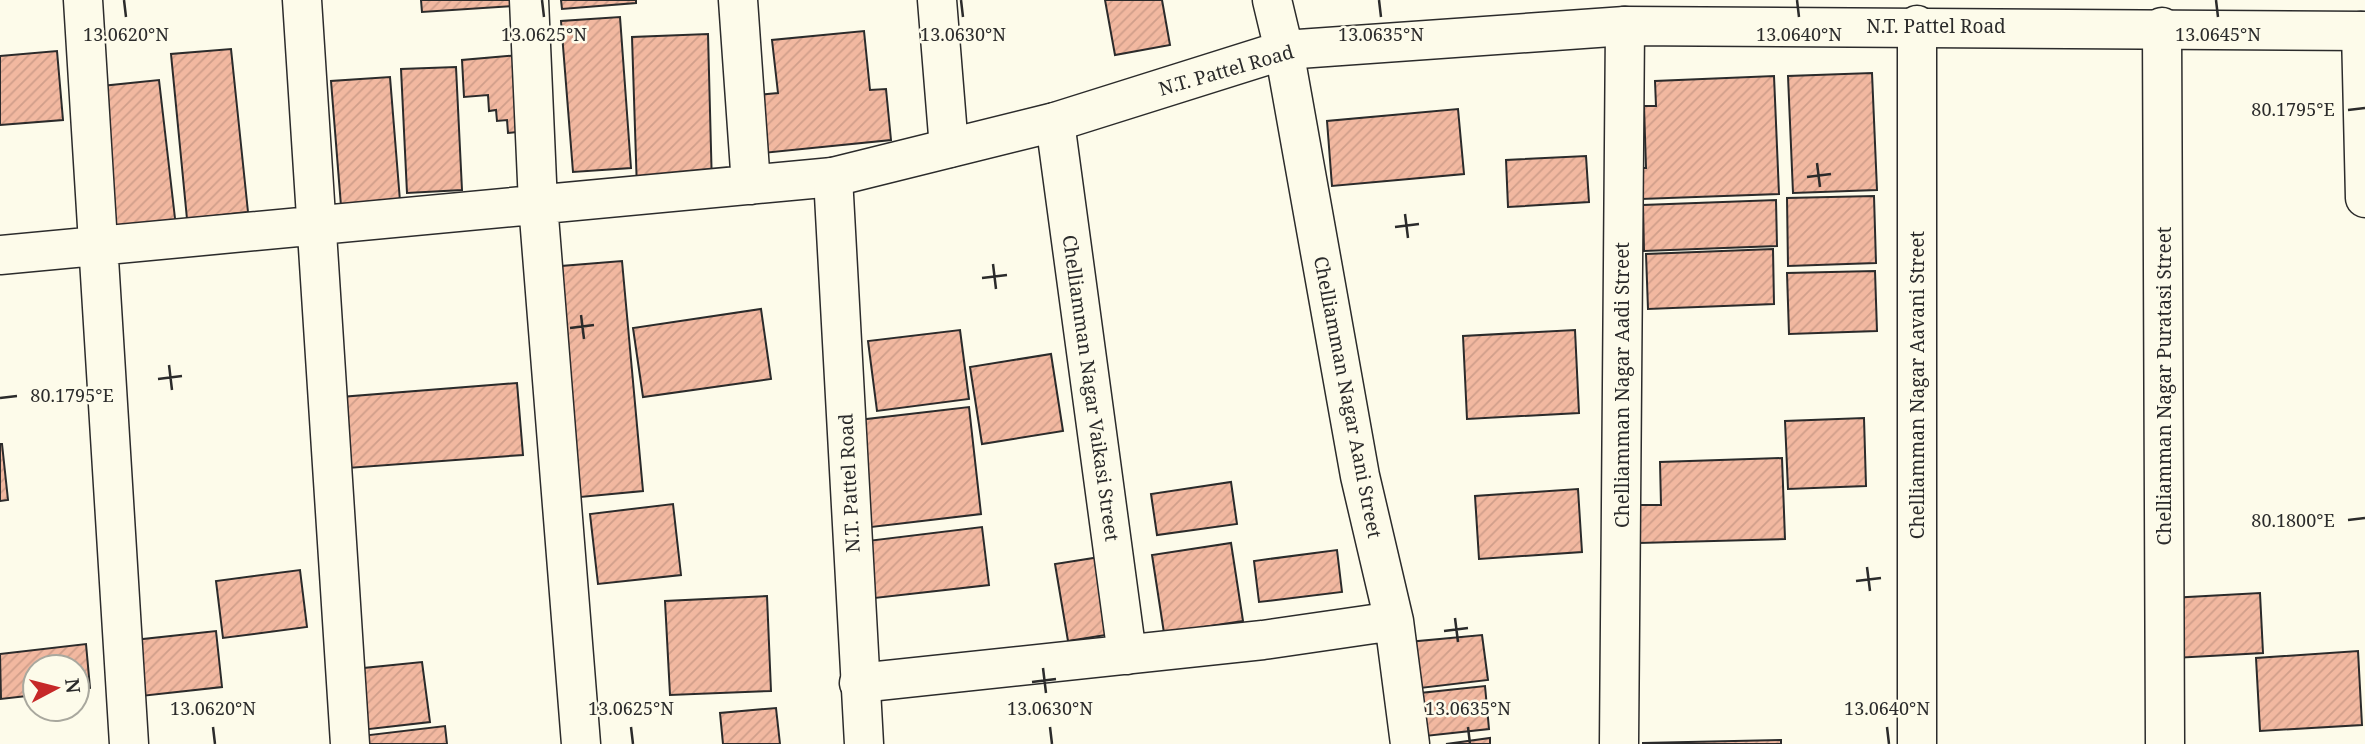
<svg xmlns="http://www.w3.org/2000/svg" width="2365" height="744" font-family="'Noto Serif',serif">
  <defs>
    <pattern id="building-hatch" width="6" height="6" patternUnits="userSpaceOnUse" patternTransform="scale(1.75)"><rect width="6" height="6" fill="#f2b8a0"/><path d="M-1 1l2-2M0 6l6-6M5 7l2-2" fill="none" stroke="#d09e8a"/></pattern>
  </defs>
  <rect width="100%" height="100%" fill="#fdfbea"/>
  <path fill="url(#building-hatch)" stroke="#2b2b2b" stroke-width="2" d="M 421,0 L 511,0 L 512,6 L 422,12 Z
    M 561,0 L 636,0 L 636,3 L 562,9 Z
    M 1105,0 L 1162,0 L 1170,45 L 1115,55 Z
    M 620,17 L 631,168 L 573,172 L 561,21 Z
    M 864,31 L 870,90 L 886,89 L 891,140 L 763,153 L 758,95 L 778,93 L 772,40 Z
    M 708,34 L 712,187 L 637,190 L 632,37 Z
    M 231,49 L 248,212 L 187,219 L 171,54 Z
    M 57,51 L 63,120 L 0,125 L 0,56 Z
    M 520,55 L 526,131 L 508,133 L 507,120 L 497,121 L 496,110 L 489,111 L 488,95 L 464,97 L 462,60 Z
    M 456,67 L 462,190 L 407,193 L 401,69 Z
    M 1872,73 L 1877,190 L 1793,193 L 1788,76 Z
    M 1774,76 L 1779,194 L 1641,199 L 1640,168 L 1646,168 L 1644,106 L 1656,106 L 1655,81 Z
    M 390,77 L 400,201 L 341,206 L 331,81 Z
    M 159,80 L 176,227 L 110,234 L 92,87 Z
    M 1458,109 L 1464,174 L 1332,186 L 1327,121 Z
    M 1586,156 L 1589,202 L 1508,207 L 1506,160 Z
    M 1874,196 L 1876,263 L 1788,266 L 1787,198 Z
    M 1776,200 L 1777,246 L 1644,251 L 1643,205 Z
    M 1773,249 L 1774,304 L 1648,309 L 1646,254 Z
    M 622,261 L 643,491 L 570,498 L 549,267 Z
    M 1875,271 L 1877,331 L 1789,334 L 1787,273 Z
    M 761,309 L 771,379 L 643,397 L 633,328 Z
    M 960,330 L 969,399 L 877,411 L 868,341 Z
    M 1575,330 L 1579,413 L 1467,419 L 1463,336 Z
    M 1051,354 L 1063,431 L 982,444 L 970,367 Z
    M 517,383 L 523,455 L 334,469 L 328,398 Z
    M 969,407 L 981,514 L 863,528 L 850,421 Z
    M 1864,418 L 1866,486 L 1788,489 L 1785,421 Z
    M 0,444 L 2,444 L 8,500 L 0,501 Z
    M 1782,458 L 1785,539 L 1639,543 L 1638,505 L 1661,505 L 1660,462 Z
    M 1231,482 L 1237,524 L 1157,535 L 1151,494 Z
    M 1578,489 L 1582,552 L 1479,559 L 1475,496 Z
    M 673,504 L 681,575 L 598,584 L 590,514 Z
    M 982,527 L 989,585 L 866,599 L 859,542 Z
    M 1231,543 L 1243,621 L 1164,633 L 1152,555 Z
    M 1337,550 L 1342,592 L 1259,602 L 1254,561 Z
    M 1100,557 L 1112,634 L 1068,641 L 1055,564 Z
    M 300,570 L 307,627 L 223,638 L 216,581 Z
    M 2260,593 L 2263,653 L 2174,658 L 2170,598 Z
    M 767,596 L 771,691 L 670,695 L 665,601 Z
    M 216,631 L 222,687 L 132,697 L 125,641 Z
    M 1482,635 L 1488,680 L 1412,689 L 1408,642 Z
    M 86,644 L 90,688 L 77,690 L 77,667 L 35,667 L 35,695 L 1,699 L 0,654 Z
    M 2358,651 L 2362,725 L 2260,731 L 2256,658 Z
    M 422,662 L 430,722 L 361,730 L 354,669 Z
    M 1485,686 L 1489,729 L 1416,737 L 1411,694 Z
    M 776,708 L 780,744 L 723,744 L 720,713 Z
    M 445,726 L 447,744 L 362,744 L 361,736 Z
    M 1490,738 L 1490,744 L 1446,744 Z
    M 1781,740 L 1781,744 L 1643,744 L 1643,743 Z"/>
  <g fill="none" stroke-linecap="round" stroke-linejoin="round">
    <g stroke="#2b2b2b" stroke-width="41">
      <path id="minor" d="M 83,0 L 129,744
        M 302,0 L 350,744
        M 529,0 L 538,204 L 581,744
        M 738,0 L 751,185
        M 937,0 L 949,148
        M 1917,25 L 1917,744
        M 2162,27 L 2165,744
        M 2361,31 L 2365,198
        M 1284,50 L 1360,476 L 1394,621 L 1410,744
        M 1055,122 L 1127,655
        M 0,255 L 833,177
        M 859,683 L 1263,640 L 1394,621
        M 1619,744 L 1625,26"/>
    </g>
    <g stroke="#2b2b2b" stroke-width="41">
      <path id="tertiary" d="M 1272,0 L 1284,50
        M 864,744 L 833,177 L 1055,122 L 1284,50 L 1625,26 L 2365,31"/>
    </g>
    <use href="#minor" stroke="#fdfbea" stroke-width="38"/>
    <use href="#tertiary" stroke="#fdfbea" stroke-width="38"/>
  </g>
  <path fill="none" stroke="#2b2b2b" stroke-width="2.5" d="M 124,0 L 126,17M 542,0 L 544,17M 961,0 L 963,17M 1379,0 L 1381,17M 1797,0 L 1799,17M 2216,0 L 2218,17M 2348,110 L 2365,108M 1817,163 L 1820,187M 1807,177 L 1831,174M 1405,214 L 1408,238M 1395,227 L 1419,224M 993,264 L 996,289M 982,278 L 1007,275M 581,315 L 584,339M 570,328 L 594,325M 169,365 L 172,390M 158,379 L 182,376M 0,398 L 17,396M 2348,520 L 2365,518M 1867,567 L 1870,591M 1856,581 L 1881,578M 1455,618 L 1458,642M 1444,631 L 1468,628M 1043,668 L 1046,693M 1032,682 L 1056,679M 213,727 L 215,744M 631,727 L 633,744M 1050,727 L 1052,744M 1468,727 L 1470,744M 1887,727 L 1889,744"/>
  <g text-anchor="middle" stroke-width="5" stroke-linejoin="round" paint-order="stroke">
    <g font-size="19" fill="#2b2b2b" stroke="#fdfbea">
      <text x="1936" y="33">N.T. Pattel Road</text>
      <text transform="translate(1226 70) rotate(-16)" y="7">N.T. Pattel Road</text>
      <text transform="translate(1622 385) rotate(-90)" y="7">Chelliamman Nagar Aadi Street</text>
      <text transform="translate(1917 385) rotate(-90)" y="7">Chelliamman Nagar Aavani Street</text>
      <text transform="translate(2164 386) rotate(-90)" y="7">Chelliamman Nagar Puratasi Street</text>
      <text transform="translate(1091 388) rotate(82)" y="7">Chelliamman Nagar Vaikasi Street</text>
      <text transform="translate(1348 397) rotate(79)" y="7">Chelliamman Nagar Aani Street</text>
      <text transform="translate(849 483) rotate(-93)" y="7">N.T. Pattel Road</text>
    </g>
  </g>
  <g font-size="18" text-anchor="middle" fill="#2b2b2b" stroke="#fdfbea" stroke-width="5" stroke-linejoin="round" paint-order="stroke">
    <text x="126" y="41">13.0620°N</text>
    <text x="544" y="41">13.0625°N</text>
    <text x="963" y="41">13.0630°N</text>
    <text x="1381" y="41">13.0635°N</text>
    <text x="1799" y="41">13.0640°N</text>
    <text x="2218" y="41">13.0645°N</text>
    <text x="2293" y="116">80.1795°E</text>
    <text x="72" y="402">80.1795°E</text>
    <text x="2293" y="527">80.1800°E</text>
    <text x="213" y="715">13.0620°N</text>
    <text x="631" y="715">13.0625°N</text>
    <text x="1050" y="715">13.0630°N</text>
    <text x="1468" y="715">13.0635°N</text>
    <text x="1887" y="715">13.0640°N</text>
  </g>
  <g transform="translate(56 688) rotate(83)"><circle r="33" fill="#fdfbea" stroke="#a9a89e" stroke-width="2"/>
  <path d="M0-5L12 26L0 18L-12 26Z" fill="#c62828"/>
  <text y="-10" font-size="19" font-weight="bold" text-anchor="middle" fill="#2b2b2b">N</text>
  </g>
</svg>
